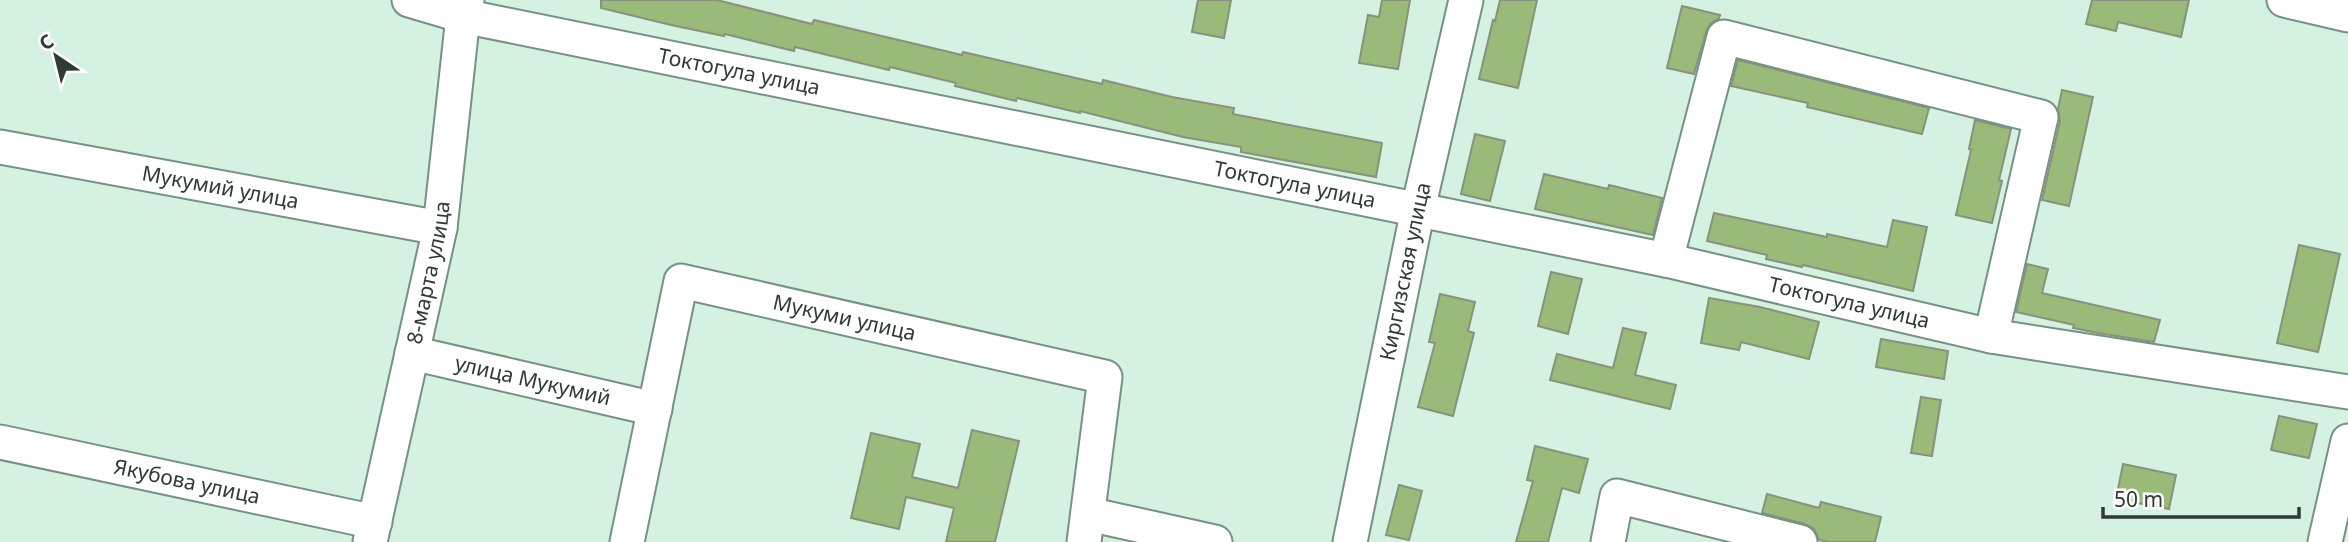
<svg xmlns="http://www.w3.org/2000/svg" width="2348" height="542" font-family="'Noto Sans',sans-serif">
  <rect width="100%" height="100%" fill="#d4f1e1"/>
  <path fill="#9aba79" stroke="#87937c" stroke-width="2" d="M 601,0 L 717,0 L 812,24 L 814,20 L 962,55 L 963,52 L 1102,84 L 1103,80 L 1172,97 L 1234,108 L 1233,114 L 1382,143 L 1376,177 L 1241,152 L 1241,147 L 1183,137 L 1080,111 L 1080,113 L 1017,98 L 1016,101 L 955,86 L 956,83 L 890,67 L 889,70 L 795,47 L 794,51 L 725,34 L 724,36 L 671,25 L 601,8 Z
    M 1198,0 L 1231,0 L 1224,38 L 1192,32 Z
    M 1382,0 L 1410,0 L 1398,69 L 1359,63 L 1368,15 L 1379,17 Z
    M 1500,0 L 1537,0 L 1518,88 L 1479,79 L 1493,20 L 1495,21 Z
    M 2092,0 L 2189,0 L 2181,37 L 2118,22 L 2116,31 L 2086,24 Z
    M 1682,6 L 1720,15 L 1719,18 L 1710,24 L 1706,32 L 1694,74 L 1667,68 Z
    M 1738,60 L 1929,108 L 1922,134 L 1807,107 L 1808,103 L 1731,86 Z
    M 2062,90 L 2093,97 L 2069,206 L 2042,200 L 2060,121 L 2058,109 Z
    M 1975,120 L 2011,129 L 1999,180 L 2002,181 L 1992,223 L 1956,215 L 1971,150 L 1969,149 Z
    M 1475,134 L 1505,141 L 1490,201 L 1461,194 Z
    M 1544,174 L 1608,189 L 1609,185 L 1662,198 L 1653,235 L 1535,209 Z
    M 1714,213 L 1827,237 L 1827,234 L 1887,247 L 1893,220 L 1927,227 L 1913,291 L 1803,265 L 1802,267 L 1766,259 L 1767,255 L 1707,241 Z
    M 2299,245 L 2340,254 L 2318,352 L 2277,343 Z
    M 2027,264 L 2048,269 L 2042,293 L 2160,320 L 2154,342 L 2098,333 L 2073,328 L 2074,325 L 2016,312 Z
    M 1551,272 L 1582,279 L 1568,334 L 1538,326 Z
    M 1440,294 L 1475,302 L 1468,331 L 1474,333 L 1453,416 L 1418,407 L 1435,343 L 1429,342 Z
    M 1709,298 L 1760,307 L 1819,322 L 1809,359 L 1741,342 L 1739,350 L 1701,343 Z
    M 1623,328 L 1646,333 L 1635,375 L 1676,385 L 1670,409 L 1550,380 L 1557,354 L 1613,368 Z
    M 1881,339 L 1948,351 L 1944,379 L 1876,367 Z
    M 1921,397 L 1941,400 L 1932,456 L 1911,453 Z
    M 2279,416 L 2317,424 L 2309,458 L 2271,450 Z
    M 972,430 L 1019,441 L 995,542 L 946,542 L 954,508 L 906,497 L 899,529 L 851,518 L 871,433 L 920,444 L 912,477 L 958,488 Z
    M 1535,446 L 1588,459 L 1579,493 L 1562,488 L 1548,542 L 1516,542 L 1533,481 L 1527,480 Z
    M 2123,464 L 2176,475 L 2169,509 L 2116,499 Z
    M 1399,485 L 1422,491 L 1409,540 L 1386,535 Z
    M 1767,494 L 1819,508 L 1821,502 L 1881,517 L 1875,542 L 1828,542 L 1819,540 L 1814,529 L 1805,524 L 1762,513 Z"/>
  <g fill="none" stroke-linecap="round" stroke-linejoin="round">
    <g stroke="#779183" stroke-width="37">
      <g id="minor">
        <path id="s1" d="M 409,0 L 463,16 L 1666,260 L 1991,336 L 2348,392"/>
        <path d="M 2284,0 L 2348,15"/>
        <path id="s2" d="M 0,147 L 440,228"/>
        <path d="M 1666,260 L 1724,37 L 2041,117 L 1991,336"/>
        <path id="s3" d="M 412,353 L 655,409"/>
        <path id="s4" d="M 0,442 L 375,522"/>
        <path d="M 1088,514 L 1215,542"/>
        <path id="s5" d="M 370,542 L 440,228 L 463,16 L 467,0"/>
        <path id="s6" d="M 627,542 L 681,281 L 1105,377 L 1084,542"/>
        <path id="s7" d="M 1350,542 L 1418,209 L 1466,0"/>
        <path d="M 1608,542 L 1617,496 L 1800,542"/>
        <path d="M 2325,542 L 2348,441"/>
      </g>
    </g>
    <use href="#minor" stroke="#fff" stroke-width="33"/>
  </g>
  <g text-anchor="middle" stroke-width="7" stroke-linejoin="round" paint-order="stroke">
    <g font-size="21" fill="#2f3b34" stroke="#fff">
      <text dy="7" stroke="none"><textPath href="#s1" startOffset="338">Токтогула улица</textPath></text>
      <text dy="7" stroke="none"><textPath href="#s1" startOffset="905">Токтогула улица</textPath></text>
      <text dy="7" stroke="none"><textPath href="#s2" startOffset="224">Мукумий улица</textPath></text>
      <text dy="7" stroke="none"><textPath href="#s7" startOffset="276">Киргизская улица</textPath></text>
      <text dy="7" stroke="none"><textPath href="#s5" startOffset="276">8-марта улица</textPath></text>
      <text dy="7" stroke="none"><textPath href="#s1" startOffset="1472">Токтогула улица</textPath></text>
      <text dy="7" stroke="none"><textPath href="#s6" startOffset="434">Мукуми улица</textPath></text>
      <text dy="7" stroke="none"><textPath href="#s3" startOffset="124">улица Мукумий</textPath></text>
      <text dy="7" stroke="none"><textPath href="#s4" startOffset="191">Якубова улица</textPath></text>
    </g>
  </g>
  <g transform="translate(56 56) rotate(325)" stroke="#ffffff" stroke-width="5" paint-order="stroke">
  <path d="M0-5L12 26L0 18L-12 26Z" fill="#2f3b34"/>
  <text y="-10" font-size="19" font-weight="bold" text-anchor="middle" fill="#2f3b34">С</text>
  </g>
  <path d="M2103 507v10h196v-10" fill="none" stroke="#2f3b34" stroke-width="3.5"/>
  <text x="2114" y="507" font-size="21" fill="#2f3b34" stroke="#ffffff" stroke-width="5" paint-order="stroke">50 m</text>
</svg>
